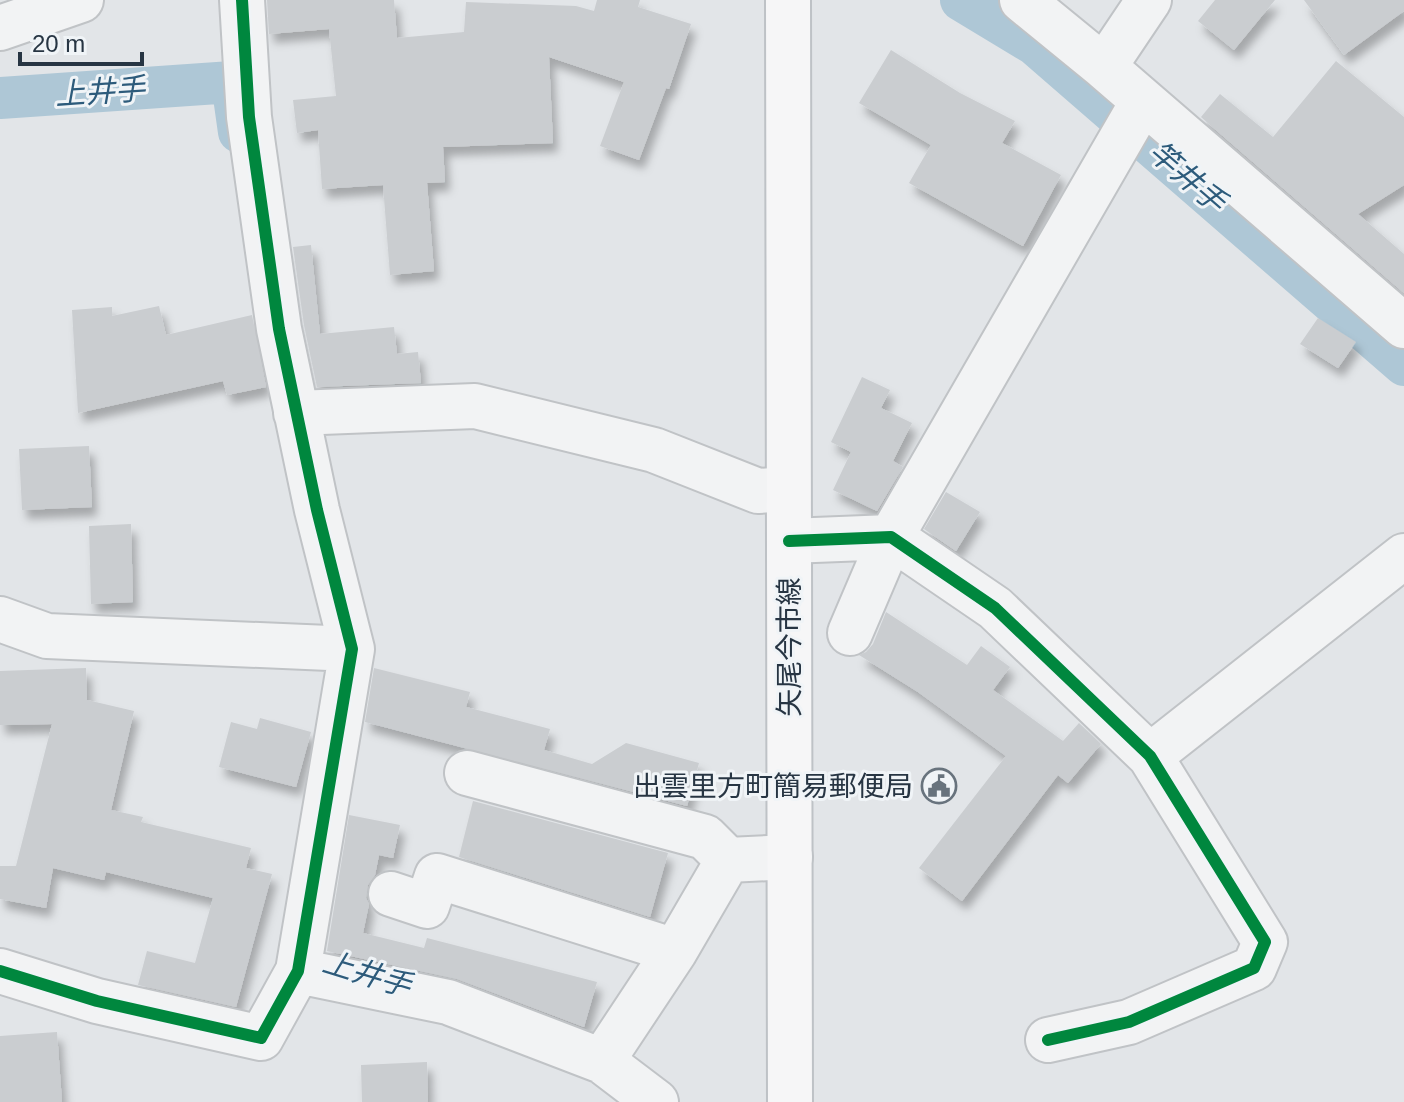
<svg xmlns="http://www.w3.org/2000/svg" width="1404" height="1102" font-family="Arial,'Noto Sans JP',sans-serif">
  <defs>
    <filter id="shadow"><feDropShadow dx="5" dy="9" stdDeviation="4" flood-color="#0004"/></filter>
  </defs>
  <rect width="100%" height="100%" fill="#e2e5e8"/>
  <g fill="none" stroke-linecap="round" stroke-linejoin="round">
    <path stroke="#aec7d6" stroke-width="42" d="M 961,0 L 1034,44 L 1404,365
      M 0,98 L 232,82 L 239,132"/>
  </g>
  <path fill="#cacdd0" filter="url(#shadow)" d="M 267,0 L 394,0 L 397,38 L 464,32 L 466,2 L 576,6 L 594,11 L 597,0 L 640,0 L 638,7 L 691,24 L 669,89 L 666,88 L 639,160 L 600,146 L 624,82 L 549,57 L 553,143 L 443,147 L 445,182 L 427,183 L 434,271 L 390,275 L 383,185 L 322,189 L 318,130 L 297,133 L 293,100 L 336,96 L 329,29 L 269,34 Z
    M 1215,0 L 1275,0 L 1234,50 L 1198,21 Z
    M 1304,0 L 1404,0 L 1404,11 L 1344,55 Z
    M 891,50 L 960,93 L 1015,121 L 1002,143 L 1061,175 L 1023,246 L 909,183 L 931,145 L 859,103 Z
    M 1336,61 L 1404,117 L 1404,185 L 1358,214 L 1404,254 L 1404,293 L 1201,117 L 1220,94 L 1273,137 Z
    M 311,245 L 320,334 L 394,327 L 397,354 L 418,352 L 421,383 L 317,387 L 304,325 L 293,247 Z
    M 159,306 L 166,335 L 252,315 L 266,387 L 227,395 L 223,381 L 78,413 L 72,310 L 112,307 L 112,316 Z
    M 1318,318 L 1356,342 L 1338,368 L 1300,344 Z
    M 862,377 L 890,390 L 881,408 L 912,423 L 893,461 L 903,467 L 877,511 L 833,490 L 851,452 L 831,442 Z
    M 89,446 L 92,507 L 22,510 L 19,449 Z
    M 946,492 L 980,512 L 956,551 L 924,529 Z
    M 131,524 L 133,602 L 91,604 L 89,526 Z
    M 886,612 L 967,665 L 981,646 L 1010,667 L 993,690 L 1063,741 L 1079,723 L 1101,744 L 1068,783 L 1058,775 L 962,901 L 919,868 L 1006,756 L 918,692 L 859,655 L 866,652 L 873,644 Z
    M 86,668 L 87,700 L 134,711 L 111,810 L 143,817 L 141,822 L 251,848 L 246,868 L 272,874 L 236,1007 L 138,985 L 147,951 L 195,963 L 213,898 L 106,872 L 104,880 L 53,868 L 46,908 L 0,899 L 0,866 L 16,866 L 52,724 L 0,725 L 0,671 Z
    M 374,668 L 470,692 L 466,707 L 550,729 L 544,750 L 592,764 L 626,743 L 699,763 L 687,806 L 365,722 Z
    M 260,718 L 311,732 L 296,787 L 219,767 L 231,722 L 257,729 Z
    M 473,801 L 668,853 L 650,917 L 459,857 Z
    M 349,815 L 400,825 L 393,858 L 379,855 L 375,875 L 368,885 L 366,898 L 369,904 L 363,933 L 424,948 L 427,938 L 597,982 L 584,1027 L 457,979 L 327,951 Z
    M 57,1032 L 62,1102 L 0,1102 L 0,1036 Z
    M 427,1062 L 428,1102 L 362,1102 L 361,1065 Z"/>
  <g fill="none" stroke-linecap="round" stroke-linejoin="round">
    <g stroke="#c0c3c6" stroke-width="48">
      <path id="minor" d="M 1022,0 L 1104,67 L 1404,326
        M 0,28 L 81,0
        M 1104,67 L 1149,0
        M 296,413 L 475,406 L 654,450 L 758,491 L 788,489
        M 789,541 L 891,537 L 995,608 L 1150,756 L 1265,942 L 1254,968 L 1129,1022 L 1048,1040
        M 0,619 L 47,636 L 352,649
        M 850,633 L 891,537 L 1143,101
        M 1150,756 L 1404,556
        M 467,773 L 705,837 L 728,860
        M 391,894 L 427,906 L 437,876 L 675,951
        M 0,971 L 97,1001 L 261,1038 L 298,971 L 352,649 L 317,510 L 279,329 L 249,117 L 242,0
        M 298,971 L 448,1002 L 602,1061 L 656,1102
        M 602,1061 L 675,951 L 728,860 L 790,857"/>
    </g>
    <g stroke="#bec2c6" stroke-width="48">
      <path id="major" d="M 788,0 L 790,1102"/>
    </g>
    <use href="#minor" stroke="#f2f3f4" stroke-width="44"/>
    <use href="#major" stroke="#f6f6f7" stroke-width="44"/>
    <g stroke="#f0f4f7" stroke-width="17">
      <path id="cycleway" d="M 789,541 L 891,537 L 995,608 L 1150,756 L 1265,942 L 1254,968 L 1129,1022 L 1048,1040
        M 0,971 L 97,1001 L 261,1038 L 298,971 L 352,649 L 317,510 L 279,329 L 249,117 L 242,0"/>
    </g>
    <use href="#cycleway" stroke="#00873e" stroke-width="12"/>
  </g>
  <defs>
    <g id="civic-ring" transform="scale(1.8)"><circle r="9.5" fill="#f0f4f7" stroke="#68737d" stroke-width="1.5"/><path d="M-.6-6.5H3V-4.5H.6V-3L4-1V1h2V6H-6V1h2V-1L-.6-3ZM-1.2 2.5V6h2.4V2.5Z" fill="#68737d"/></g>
  </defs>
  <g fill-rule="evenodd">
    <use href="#civic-ring" x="939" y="786"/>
  </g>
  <g text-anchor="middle" stroke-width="6" stroke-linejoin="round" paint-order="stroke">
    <g font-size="28" fill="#273543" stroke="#f0f4f7">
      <text transform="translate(789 647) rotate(-90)" y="10">矢尾今市線</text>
    </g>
    <g font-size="28" fill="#273543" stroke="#f0f4f7" text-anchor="end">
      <text x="913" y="796">出雲里方町簡易郵便局</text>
    </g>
    <g font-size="30" font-style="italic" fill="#2d5b7b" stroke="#f0f4f7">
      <text transform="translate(100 92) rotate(-4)" y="10">上井手</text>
      <text transform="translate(1187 177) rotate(41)" y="10">竿井手</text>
      <text transform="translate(367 974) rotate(17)" y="10">上井手</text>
    </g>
  </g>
  <path d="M20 52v12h122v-12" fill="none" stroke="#273543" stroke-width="4"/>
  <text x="32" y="52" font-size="24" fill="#273543" stroke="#f0f4f7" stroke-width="6" paint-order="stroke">20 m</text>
</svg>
